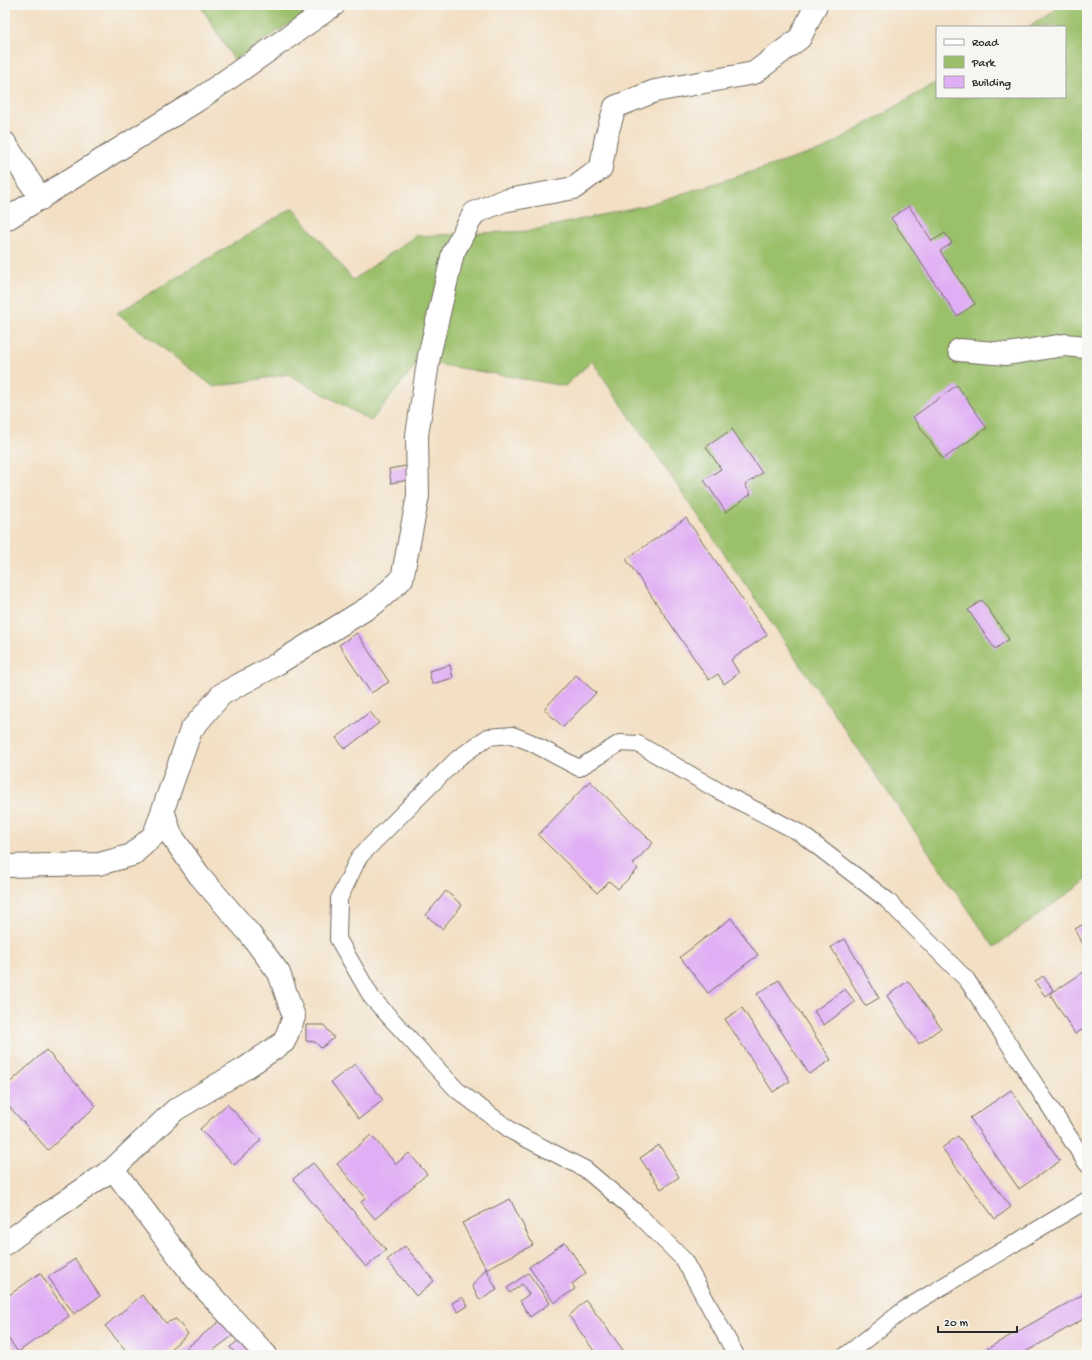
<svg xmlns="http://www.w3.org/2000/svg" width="1092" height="1360" font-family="'Gochi Hand',sans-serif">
  <rect width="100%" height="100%" fill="#f6f6f2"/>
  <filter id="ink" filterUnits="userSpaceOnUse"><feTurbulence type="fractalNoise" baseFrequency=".025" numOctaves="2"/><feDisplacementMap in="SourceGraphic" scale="8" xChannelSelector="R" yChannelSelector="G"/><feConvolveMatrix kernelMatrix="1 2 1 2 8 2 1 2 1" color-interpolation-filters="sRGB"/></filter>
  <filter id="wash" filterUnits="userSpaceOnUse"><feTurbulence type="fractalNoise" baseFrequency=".012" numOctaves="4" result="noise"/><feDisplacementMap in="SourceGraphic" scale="16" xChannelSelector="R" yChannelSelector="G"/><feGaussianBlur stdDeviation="0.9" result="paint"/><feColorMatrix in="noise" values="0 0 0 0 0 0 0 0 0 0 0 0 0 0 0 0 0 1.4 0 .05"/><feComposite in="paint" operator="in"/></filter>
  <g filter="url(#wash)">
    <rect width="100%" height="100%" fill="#f3dfc3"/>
    <path fill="#9bc06a" stroke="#63764a" d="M 200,5 L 318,5 L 234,60 Z
      M 1060,5 L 1087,5 L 1087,880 L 994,947 L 592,361 L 565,386 L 419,361 L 371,421 L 288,374 L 214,387 L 117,313 L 293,208 L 353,280 L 415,236 L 529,231 L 646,205 L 824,149 L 937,82 L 937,97 L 1065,97 L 1065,27 L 1028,27 L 1052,13 Z"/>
    <g id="blocks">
      <path fill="#e0aef4" d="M 909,206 L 932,241 L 945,233 L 952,243 L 940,251 L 975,304 L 957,316 L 891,218 Z
        M 957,385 L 987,428 L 943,459 L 913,417 Z
        M 732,429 L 762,473 L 745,485 L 751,494 L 726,512 L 704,480 L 721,469 L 706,447 Z
        M 411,465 L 414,479 L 391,483 L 389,469 Z
        M 686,518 L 767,635 L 731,660 L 739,673 L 724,684 L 718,674 L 709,680 L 626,559 Z
        M 982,600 L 1009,639 L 995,649 L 968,610 Z
        M 357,633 L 389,682 L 371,693 L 339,645 Z
        M 450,665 L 453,678 L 432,684 L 429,671 Z
        M 576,675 L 596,693 L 563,727 L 544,709 Z
        M 370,712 L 379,723 L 345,749 L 336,738 Z
        M 590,781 L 653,843 L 633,864 L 638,869 L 618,889 L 609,881 L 597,893 L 538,835 Z
        M 446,891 L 462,905 L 442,929 L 426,915 Z
        M 731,918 L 758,955 L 708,993 L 680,957 Z
        M 1087,922 L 1087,947 L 1085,948 L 1075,929 Z
        M 845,939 L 879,998 L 865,1006 L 831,947 Z
        M 1084,972 L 1087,977 L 1087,1027 L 1075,1034 L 1050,994 Z
        M 1043,976 L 1053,990 L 1045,996 L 1035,982 Z
        M 779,980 L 831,1060 L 809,1074 L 757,994 Z
        M 908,981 L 941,1028 L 919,1044 L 887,996 Z
        M 845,989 L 855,1002 L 824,1025 L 814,1011 Z
        M 742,1008 L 790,1081 L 773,1092 L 725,1019 Z
        M 306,1025 L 324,1025 L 334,1038 L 321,1048 L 315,1042 L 306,1041 Z
        M 46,1050 L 96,1106 L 48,1150 L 5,1102 L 5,1087 Z
        M 355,1064 L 383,1100 L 359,1119 L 331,1082 Z
        M 1011,1090 L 1060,1161 L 1019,1189 L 970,1118 Z
        M 227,1104 L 261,1140 L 234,1165 L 200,1129 Z
        M 371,1135 L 396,1164 L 409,1153 L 427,1174 L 375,1219 L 361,1202 L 366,1198 L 337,1164 Z
        M 958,1136 L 1011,1207 L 995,1219 L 942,1148 Z
        M 659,1145 L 679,1177 L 661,1189 L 640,1158 Z
        M 313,1163 L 386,1250 L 366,1267 L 293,1179 Z
        M 510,1199 L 533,1245 L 486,1269 L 462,1223 Z
        M 565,1242 L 586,1273 L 572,1284 L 575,1289 L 554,1303 L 529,1267 Z
        M 405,1246 L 434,1281 L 416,1296 L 387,1260 Z
        M 75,1259 L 100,1296 L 74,1314 L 48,1277 Z
        M 486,1269 L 497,1290 L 480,1300 L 472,1286 Z
        M 40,1273 L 69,1316 L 18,1352 L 5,1334 L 5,1298 Z
        M 528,1273 L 550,1303 L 530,1317 L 520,1301 L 529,1294 L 522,1284 L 510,1293 L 507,1288 Z
        M 1087,1292 L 1087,1317 L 1020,1355 L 976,1355 Z
        M 142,1295 L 166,1323 L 176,1319 L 188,1334 L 163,1355 L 130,1355 L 105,1326 Z
        M 462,1297 L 468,1306 L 458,1312 L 452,1303 Z
        M 586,1300 L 623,1350 L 623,1355 L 597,1355 L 569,1316 Z
        M 227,1315 L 239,1331 L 207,1355 L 178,1355 Z
        M 242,1338 L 255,1355 L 236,1355 L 230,1347 Z"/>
    </g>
  </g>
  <g filter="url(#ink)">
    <use href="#blocks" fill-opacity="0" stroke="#716a60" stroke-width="1"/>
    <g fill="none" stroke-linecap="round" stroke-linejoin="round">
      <g stroke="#716a60" stroke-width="18">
        <path id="service" d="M 736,1355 L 684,1260 L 636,1212 L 585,1169 L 513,1132 L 457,1090 L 372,998 L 338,939 L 339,899 L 359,857 L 457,759 L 488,737 L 512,735 L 530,742 L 579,768 L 620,743 L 638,744 L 717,790 L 800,833 L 887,900 L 967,980 L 1087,1164
          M 846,1355 L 905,1309 L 1087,1200"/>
      </g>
      <g stroke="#716a60" stroke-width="24">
        <path id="minor" d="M 5,143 L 41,199
          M 5,220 L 198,100 L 334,5
          M 959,350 L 1007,354 L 1064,345 L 1087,347
          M 5,866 L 99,864 L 132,855 L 154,835 L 191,730 L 222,694 L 272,667 L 374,604 L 402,579 L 418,496 L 417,435 L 429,356 L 453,253 L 474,213 L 503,201 L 574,188 L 601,168 L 606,137 L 615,107 L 655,91 L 754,73 L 800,38 L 816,5
          M 113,1169 L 195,1278 L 266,1355
          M 5,1244 L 29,1226 L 113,1169 L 175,1110 L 244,1069 L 284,1042 L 294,1017 L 279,973 L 249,933 L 199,875 L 171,835 L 163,810"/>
      </g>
      <use href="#service" stroke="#fff" stroke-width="16"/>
      <use href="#minor" stroke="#fff" stroke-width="22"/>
    </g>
  </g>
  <rect width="1092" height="1360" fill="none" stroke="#f6f6f2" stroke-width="20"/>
  <rect x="936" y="26" width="130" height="72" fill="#f6f6f2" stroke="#a5a5a2"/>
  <rect x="944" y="39" width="20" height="6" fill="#ffffff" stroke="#a5a5a2"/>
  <text x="972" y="46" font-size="12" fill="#2b2b2b">Road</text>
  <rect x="944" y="56" width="20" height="12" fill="#9bc06a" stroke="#a5a5a2"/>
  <text x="972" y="66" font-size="12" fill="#2b2b2b">Park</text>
  <rect x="944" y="76" width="20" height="12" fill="#e0aef4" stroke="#a5a5a2"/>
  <text x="972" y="86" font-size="12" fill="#2b2b2b">Building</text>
  <path d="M938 1326v6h79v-6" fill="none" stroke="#2b2b2b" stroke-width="2"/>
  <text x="944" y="1326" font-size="12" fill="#2b2b2b" stroke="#f6f6f2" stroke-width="3" paint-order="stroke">20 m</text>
</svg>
